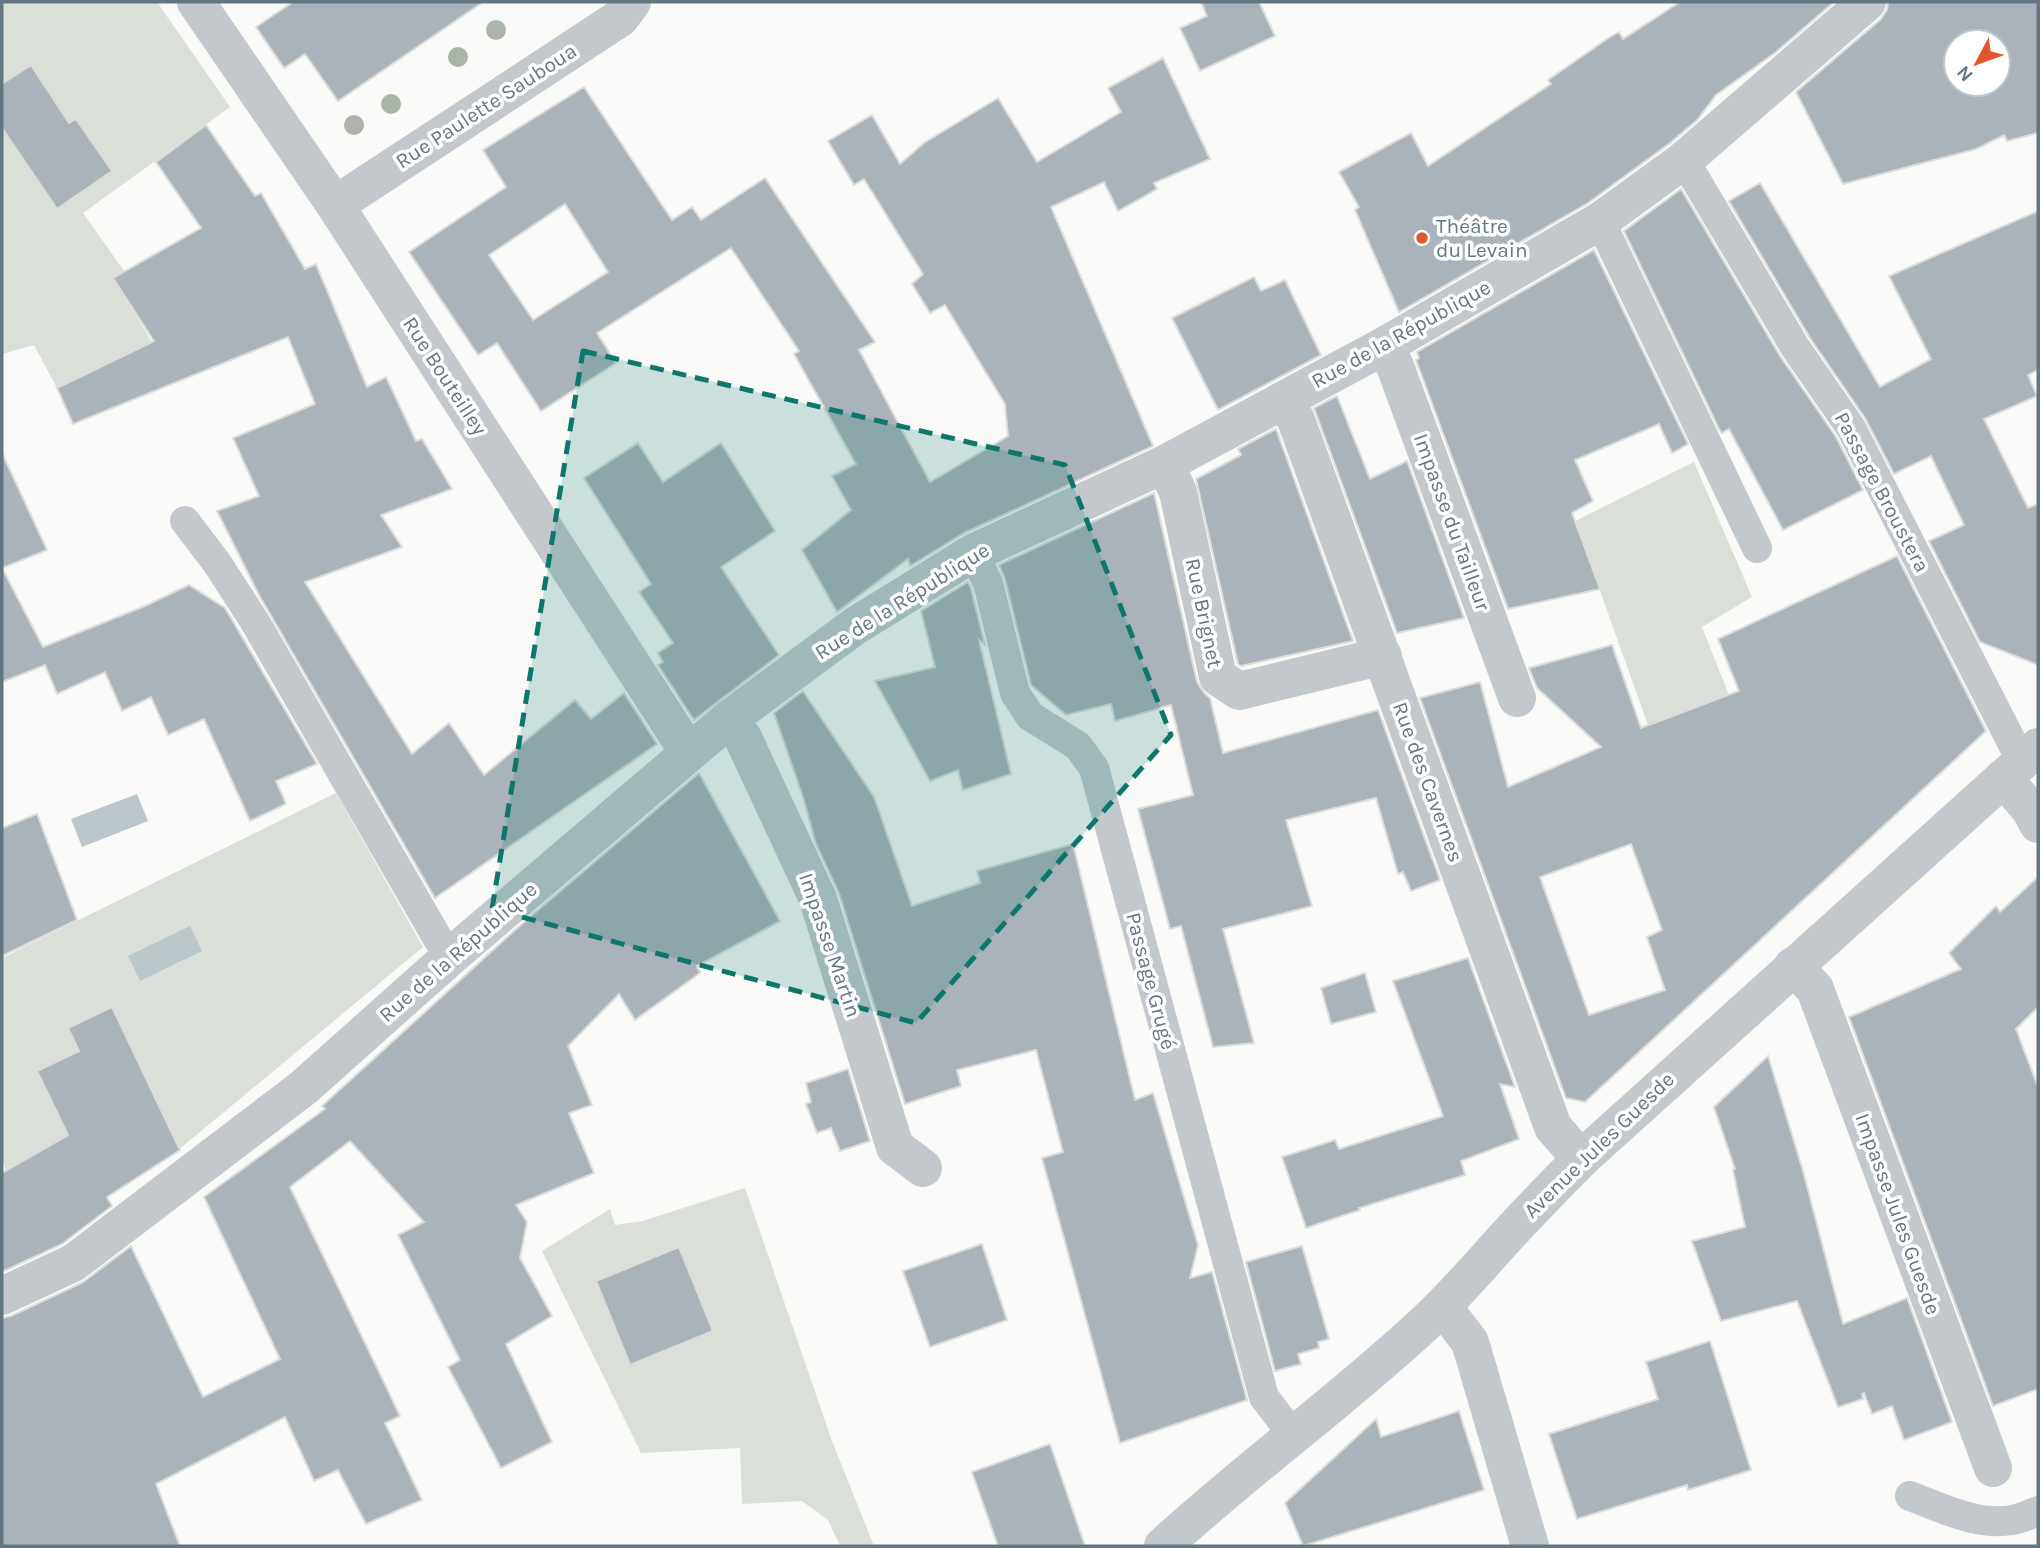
<svg xmlns="http://www.w3.org/2000/svg" width="2040" height="1548" font-family="Karla,sans-serif">
  <rect width="100%" height="100%" fill="#fafaf8"/>
  <path fill="#dadfd7" d="M 2,2 L 157,2 L 230,107 L 83,213 L 124,271 L 113,278 L 152,342 L 57,388 L 34,345 L 2,354 Z
    M 1694,462 L 1752,597 L 1702,627 L 1729,695 L 1648,725 L 1575,521 Z
    M 336,793 L 423,947 L 183,1146 L 141,1176 L 32,1245 L 2,1159 L 2,958 Z
    M 745,1188 L 832,1441 L 874,1546 L 840,1546 L 828,1520 L 802,1501 L 742,1504 L 740,1448 L 641,1453 L 542,1251 L 610,1209 L 615,1225 L 643,1221 Z"/>
  <path fill="#bbc7cb" d="M 137,794 L 148,821 L 82,847 L 71,819 Z
    M 190,926 L 202,951 L 140,981 L 128,956 Z"/>
  <path fill="#aab3b9" stroke="#dcdcda" stroke-width="2" fill-rule="evenodd" d="M 293,2 L 483,2 L 338,101 L 305,54 L 284,68 L 256,27 Z
    M 1201,2 L 1259,2 L 1275,36 L 1200,71 L 1180,28 L 1207,16 Z
    M 1680,2 L 1834,2 L 1776,52 L 1716,95 L 1697,120 L 1670,143 L 1588,203 L 1399,312 L 1355,210 L 1359,207 L 1339,172 L 1411,133 L 1428,166 L 1551,84 L 1548,80 L 1610,37 L 1619,32 L 1623,39 Z
    M 1888,2 L 2038,2 L 2038,133 L 2007,141 L 2004,135 L 1976,149 L 1843,184 L 1796,92 L 1881,19 L 1887,10 ZM 1956,42 L 1998,42 L 1998,84 L 1956,84 Z
    M 1163,58 L 1210,159 L 1154,183 L 1157,189 L 1118,211 L 1104,182 L 1051,207 L 1153,446 L 964,533 L 910,566 L 908,559 L 837,612 L 802,550 L 851,510 L 832,476 L 856,464 L 794,354 L 799,351 L 731,248 L 597,333 L 616,363 L 541,411 L 497,343 L 478,355 L 409,252 L 506,187 L 483,150 L 584,87 L 672,220 L 692,207 L 701,220 L 765,178 L 875,342 L 859,350 L 930,482 L 1008,436 L 1005,404 L 945,305 L 930,313 L 912,284 L 923,274 L 864,179 L 854,185 L 828,141 L 872,115 L 900,164 L 924,143 L 998,98 L 1037,162 L 1121,112 L 1108,88 ZM 565,204 L 608,272 L 533,320 L 489,255 Z
    M 31,65 L 69,123 L 76,119 L 112,171 L 57,209 L 2,128 L 2,84 Z
    M 206,125 L 255,196 L 261,193 L 305,269 L 316,264 L 367,387 L 386,377 L 416,441 L 422,439 L 452,489 L 381,515 L 402,547 L 305,582 L 412,754 L 449,723 L 484,775 L 575,700 L 591,719 L 624,693 L 657,744 L 435,898 L 259,595 L 217,511 L 259,496 L 233,438 L 315,404 L 288,337 L 73,424 L 57,388 L 154,341 L 113,278 L 201,228 L 156,162 Z
    M 1760,183 L 1880,387 L 1931,359 L 1889,276 L 2038,211 L 2038,370 L 2028,375 L 2037,396 L 1984,419 L 2028,508 L 2038,504 L 2038,665 L 1980,642 L 1929,541 L 1964,525 L 1931,456 L 1894,474 L 1865,418 L 1810,338 L 1729,201 Z
    M 1681,189 L 1780,356 L 1836,437 L 1863,490 L 1783,530 L 1729,429 L 1722,433 L 1719,429 L 1624,231 Z
    M 1594,250 L 1688,444 L 1672,453 L 1659,424 L 1575,460 L 1593,501 L 1572,513 L 1600,589 L 1508,609 L 1416,360 L 1419,358 L 1417,352 Z
    M 1254,277 L 1261,291 L 1285,280 L 1321,355 L 1218,410 L 1172,318 Z
    M 1337,396 L 1370,479 L 1407,461 L 1464,618 L 1397,633 L 1314,408 Z
    M 1276,429 L 1353,641 L 1241,666 L 1238,664 L 1196,479 L 1241,455 L 1238,449 Z
    M 638,443 L 663,482 L 721,443 L 775,531 L 721,567 L 779,655 L 694,720 L 658,665 L 663,662 L 658,653 L 673,643 L 639,592 L 651,584 L 584,478 Z
    M 2,453 L 47,550 L 2,568 L 43,647 L 145,606 L 189,585 L 225,608 L 317,764 L 276,781 L 286,804 L 250,821 L 204,719 L 168,735 L 151,697 L 122,711 L 105,672 L 57,694 L 45,665 L 2,682 Z
    M 1154,493 L 1197,682 L 1205,694 L 1210,698 L 1223,753 L 1378,710 L 1440,880 L 1411,891 L 1403,872 L 1398,874 L 1376,798 L 1286,820 L 1312,906 L 1223,929 L 1254,1043 L 1213,1047 L 1181,926 L 1170,929 L 1138,809 L 1193,795 L 1171,705 L 1115,721 L 1111,704 L 1066,715 L 1031,685 L 1005,579 L 999,565 Z
    M 1897,556 L 1986,731 L 1585,1102 L 1566,1098 L 1420,698 L 1480,682 L 1508,787 L 1601,747 L 1537,688 L 1529,668 L 1612,645 L 1641,728 L 1739,691 L 1718,639 ZM 1631,844 L 1662,930 L 1647,937 L 1665,990 L 1589,1015 L 1540,877 Z
    M 968,582 L 971,589 L 985,645 L 979,640 L 1011,774 L 963,790 L 958,770 L 930,781 L 875,681 L 935,667 L 921,611 Z
    M 803,691 L 874,797 L 912,906 L 980,883 L 977,871 L 1073,844 L 1135,1100 L 1153,1093 L 1198,1245 L 1190,1278 L 1212,1272 L 1247,1400 L 1120,1443 L 1042,1158 L 1063,1152 L 1036,1050 L 957,1070 L 961,1086 L 905,1104 L 839,893 L 816,844 L 804,800 L 774,713 Z
    M 699,773 L 780,921 L 697,966 L 700,973 L 635,1020 L 619,994 L 568,1046 L 592,1105 L 569,1113 L 594,1173 L 516,1205 L 527,1222 L 520,1258 L 552,1316 L 506,1344 L 552,1442 L 501,1468 L 448,1367 L 460,1360 L 398,1235 L 424,1222 L 350,1141 L 290,1187 L 400,1416 L 385,1423 L 422,1500 L 366,1524 L 338,1470 L 314,1481 L 285,1417 L 156,1484 L 180,1546 L 2,1546 L 2,1318 L 11,1316 L 82,1283 L 131,1246 L 203,1397 L 280,1359 L 204,1197 L 325,1109 L 322,1106 L 515,930 Z
    M 37,814 L 77,920 L 2,956 L 2,828 Z
    M 2038,877 L 2038,1007 L 2016,1029 L 2038,1087 L 2038,1389 L 1993,1406 L 1849,1017 L 1961,969 L 1949,953 L 1996,906 L 2000,912 Z
    M 1468,958 L 1515,1087 L 1500,1084 L 1519,1139 L 1461,1161 L 1465,1175 L 1359,1208 L 1360,1210 L 1306,1228 L 1282,1157 L 1335,1140 L 1339,1149 L 1443,1116 L 1393,981 Z
    M 1365,973 L 1376,1012 L 1331,1024 L 1321,988 Z
    M 112,1007 L 180,1150 L 107,1197 L 112,1206 L 62,1244 L 2,1272 L 2,1173 L 68,1135 L 37,1071 L 79,1051 L 68,1028 Z
    M 1768,1056 L 1803,1171 L 1843,1324 L 1907,1298 L 1952,1422 L 1904,1440 L 1892,1406 L 1872,1414 L 1864,1393 L 1862,1394 L 1863,1399 L 1838,1407 L 1797,1301 L 1721,1321 L 1692,1241 L 1745,1227 L 1733,1170 L 1735,1169 L 1714,1107 Z
    M 848,1069 L 870,1141 L 840,1151 L 831,1128 L 817,1133 L 806,1104 L 811,1102 L 806,1083 Z
    M 982,1244 L 1007,1320 L 930,1347 L 903,1271 Z
    M 1302,1246 L 1329,1339 L 1318,1342 L 1319,1348 L 1298,1354 L 1301,1364 L 1275,1371 L 1246,1262 Z
    M 679,1247 L 713,1331 L 630,1365 L 596,1281 Z
    M 1710,1341 L 1751,1470 L 1688,1490 L 1687,1485 L 1577,1519 L 1549,1434 L 1658,1399 L 1646,1362 Z
    M 1459,1411 L 1484,1490 L 1303,1546 L 1285,1503 L 1376,1419 L 1381,1437 Z
    M 1050,1444 L 1085,1546 L 998,1546 L 972,1472 Z"/>
  <g fill="none" stroke-linecap="round" stroke-linejoin="round">
    <path stroke="#c3c8cc" stroke-width="30" d="M 1684,160 L 1795,347 L 1851,428 L 2022,762
      M 1600,221 L 1757,548
      M 185,521 L 217,563 L 255,622 L 438,939 L 451,956
      M 973,553 L 988,583 L 1015,693 L 1030,716 L 1078,746 L 1094,768 L 1264,1397 L 1293,1435
      M 1910,1496 C 1942,1508 1977,1526 2012,1520 C 2021,1519 2030,1514 2038,1511"/>
    <path stroke="#c3c8cc" stroke-width="38" d="M 196,2 L 335,205 L 689,753
      M 335,205 L 620,18 L 632,2
      M 1384,346 L 1395,366 L 1517,698
      M 1284,400 L 1296,420 L 1553,1127 L 1581,1159
      M 1165,464 L 1178,492 L 1218,677 L 1239,691 L 1383,656
      M 729,719 L 743,738 L 818,899 L 895,1147 L 923,1168
      M 2003,778 L 2030,809 L 2038,824
      M 1793,966 L 1815,989 L 1993,1468
      M 2,1296 L 73,1263 L 303,1088 L 451,956 L 689,753 L 729,719 L 855,626 L 973,553 L 1165,464 L 1384,346 L 1600,221 L 1684,160 L 1867,2
      M 1443,1307 L 1470,1342 L 1530,1546"/>
    <path stroke="#c3c8cc" stroke-width="38" d="M 1163,1546 C 1247,1469 1340,1402 1423,1325 C 1449,1301 1473,1274 1496,1248 C 1524,1217 1552,1188 1581,1159 L 2038,747"/>
  </g>
  <g fill="#aab4a7">
    <circle cx="496" cy="30" r="10"/>
    <circle cx="458" cy="57" r="10"/>
    <circle cx="391" cy="104" r="10"/>
    <circle cx="354" cy="125" r="10"/>
  </g>
  <path fill="#0f766e" fill-opacity="0.2" stroke="#0f766e" stroke-width="5" stroke-dasharray="14 9" stroke-linejoin="round" d="M 583,351 L 1065,465 L 1171,735 L 916,1023 L 492,909 Z"/>
  <circle fill="#e4572e" stroke="#fff" stroke-width="2.5" cx="1422" cy="238" r="7"/>
  <g text-anchor="middle" stroke-width="7" stroke-linejoin="round" paint-order="stroke">
    <g font-size="21" fill="#657683" stroke="#fff">
      <text transform="translate(486 106) rotate(-33)" y="7">Rue Paulette Sauboua</text>
      <text transform="translate(1401 334) rotate(-29)" y="7">Rue de la République</text>
      <text transform="translate(445 376) rotate(57)" y="7">Rue Bouteilley</text>
      <text transform="translate(1882 492) rotate(62)" y="7">Passage Broustera</text>
      <text transform="translate(1452 522) rotate(70)" y="7">Impasse du Tailleur</text>
      <text transform="translate(902 601) rotate(-32)" y="7">Rue de la République</text>
      <text transform="translate(1204 613) rotate(78)" y="7">Rue Brignet</text>
      <text transform="translate(1428 782) rotate(70)" y="7">Rue des Cavernes</text>
      <text transform="translate(830 945) rotate(71)" y="7">Impasse Martin</text>
      <text transform="translate(458 952) rotate(-41)" y="7">Rue de la République</text>
      <text transform="translate(1151 981) rotate(75)" y="7">Passage Grugé</text>
      <text transform="translate(1599 1145) rotate(-44)" y="7">Avenue Jules Guesde</text>
      <text transform="translate(1898 1214) rotate(70)" y="7">Impasse Jules Guesde</text>
    </g>
    <g font-size="21" fill="#657683" stroke="#fff" text-anchor="start">
      <text x="1436" y="233">Théâtre<tspan x="1436" dy="24">du Levain</tspan></text>
    </g>
  </g>
  <rect width="2040" height="1548" fill="none" stroke="#657683" stroke-width="7"/>
  <g transform="translate(1977 63) rotate(229)"><circle r="33" fill="#ffffff" stroke="#c1c8cd" stroke-width="2"/>
  <path d="M0-5L12 26L0 18L-12 26Z" fill="#e4572e"/>
  <text y="-10" font-size="19" font-weight="bold" text-anchor="middle" fill="#657683">N</text>
  </g>
</svg>
